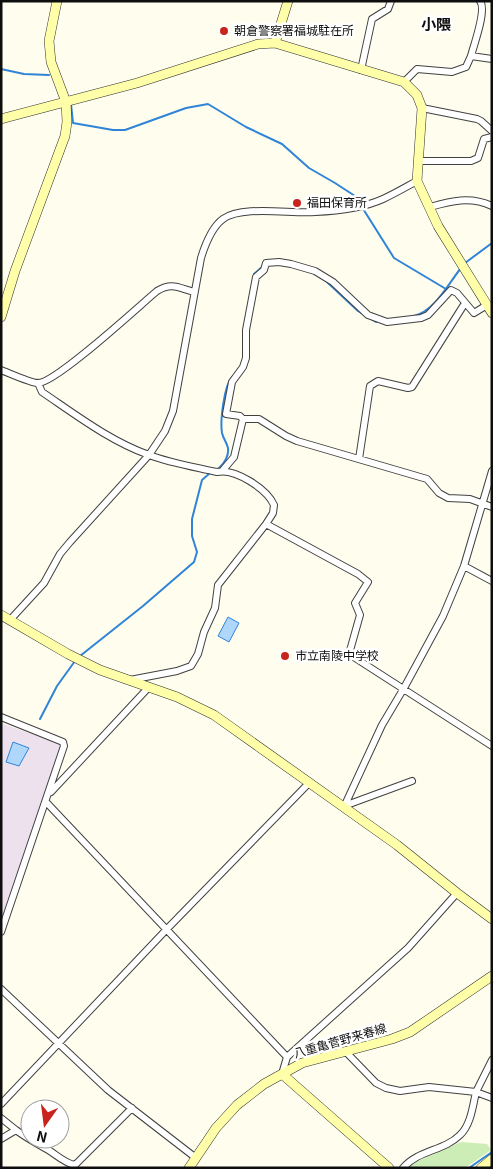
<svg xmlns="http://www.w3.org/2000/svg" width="493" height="1169" font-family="Georgia,'Noto Sans JP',serif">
  <rect width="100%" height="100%" fill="#fffdee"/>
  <path fill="#ede1ed" d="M 1,723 L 60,744 L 62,748 L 1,922 Z"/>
  <path fill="#ccedb5" d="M 461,1142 L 487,1144 L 491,1150 L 465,1168 L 408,1168 L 416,1162 Z"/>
  <path fill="#aed7fb" stroke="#3084d7" d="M 228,617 L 239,623 L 229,642 L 218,636 Z
    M 13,742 L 29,748 L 19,766 L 6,762 Z"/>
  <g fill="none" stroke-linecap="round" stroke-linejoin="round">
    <path stroke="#3084d7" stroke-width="2" d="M 1,69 L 24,74 L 49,75
      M 71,104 L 73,123 L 113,130 L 125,130 L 186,108 L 208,104 L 246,127 L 282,144 L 309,168 L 335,183 L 355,196 L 394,258 L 446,289
      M 465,263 L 492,243
      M 254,274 L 262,267
      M 327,282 L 358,311 L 376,322 L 380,321
      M 414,316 C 435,311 448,284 461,268
      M 219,468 C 225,463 229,455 228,448 C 227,443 223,438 222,433 C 220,421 224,386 232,377
      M 80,656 L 143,606 L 194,562 L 197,552 L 192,536 L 192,519 L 202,480 L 210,473
      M 40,719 L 57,686 L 75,661
      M 469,1168 L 492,1152"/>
    <g stroke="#414141" stroke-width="8">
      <path id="street" d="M 471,56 C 474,44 487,10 480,1
        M 361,70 L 372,19 L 388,9 L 391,1
        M 404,82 L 417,69 L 452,72 L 466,67 L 471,56 L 492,59
        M 422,108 L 477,119 L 481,121 L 492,131
        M 418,161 L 471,161 L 478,158 L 484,139 L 492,137
        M 430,207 C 451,201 470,196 492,206
        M 1,370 C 9,373 31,383 38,383 C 56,383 139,306 157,291 C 172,282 179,288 194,292
        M 38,383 L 42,392 C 76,415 110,441 149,455 C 170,463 195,467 217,472 C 235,468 267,489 274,505 L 273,513 L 266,524 L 218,585 L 215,608 L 204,632 L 198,654 L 191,666 L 177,671 L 130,680
        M 243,419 L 240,416 L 226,414 L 232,382 L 243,367 L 246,358 L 246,330 L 256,277 L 264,270 L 266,263 L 279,262 L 291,264 L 315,271 L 333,282 L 368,315 L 387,322 L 421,318 L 428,315 L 451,290 L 457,293 L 474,313 L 487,305
        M 359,459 L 370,386 L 378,381 L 408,388 L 412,387 L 465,303
        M 223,470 L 234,457 L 243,419 L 259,419 L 286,436 L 297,441 L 427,479 L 439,493 L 448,498 L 470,499 L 492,507
        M 266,524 L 358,574 L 368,582 L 355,603 L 360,615 L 349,654 L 492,746
        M 464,566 L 492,581
        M 10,620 L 44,583 L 60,554 L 70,542 L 149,455 L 165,431 L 173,411 L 201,258 C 205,245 212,227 223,219 C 242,205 291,214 315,212 C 337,211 363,208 383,199 C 394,194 406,187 417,181
        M 1,717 L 63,742 L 64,746 L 1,932
        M 51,792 L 149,687
        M 46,802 L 287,1057
        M 344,806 L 412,781
        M 344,807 L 382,725 L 404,688 L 443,616 L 464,566 L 492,471
        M 1,989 L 108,1090 L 196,1158
        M 345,1051 L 376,1083 L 386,1088 L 400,1091 L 429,1087 L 476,1092 L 492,1060
        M 282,1074 L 287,1057 L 408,948 L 457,893
        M 1,1104 L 166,930 L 309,783
        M 1,1118 L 16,1130 L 1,1139
        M 16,1130 C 25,1137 33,1141 43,1147 C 54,1152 63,1163 75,1165 L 132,1108
        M 403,1168 C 418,1150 444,1151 460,1135 C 471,1125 473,1105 476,1092 L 492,1098"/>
    </g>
    <g stroke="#303030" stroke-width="10">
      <path id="secondary" d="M 275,43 L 288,1
        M 1,119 L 137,83 L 258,44 L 275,43 L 404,82 L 417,95 L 422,108 L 417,181 L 438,226 L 492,313
        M 1,317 L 15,271 L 65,136 L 67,122 L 66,102 L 51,62 L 49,41 L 57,1
        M 1,615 L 68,654 L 100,670 L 177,697 L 214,715 L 397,845 L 457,893 L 492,919
        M 282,1074 L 389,1168
        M 189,1168 L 216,1128 L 237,1105 L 264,1084 L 302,1063 L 392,1039 L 410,1032 L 492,976
        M 481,1168 L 492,1159"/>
    </g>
    <use href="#street" stroke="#fff" stroke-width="6"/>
    <use href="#secondary" stroke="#fffea9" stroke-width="9"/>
  </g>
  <g fill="#c8241b" stroke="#fff" stroke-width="2">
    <circle cx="224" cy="31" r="5"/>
    <circle cx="297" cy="203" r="5"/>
    <circle cx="285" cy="656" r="5"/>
  </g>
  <g text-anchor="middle" stroke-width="5" stroke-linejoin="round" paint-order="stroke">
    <g font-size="12" fill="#0e0e0e" stroke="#fff" text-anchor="start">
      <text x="234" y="35">朝倉警察署福城駐在所</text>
      <text x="307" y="207">福田保育所</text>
      <text x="295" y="660">市立南陵中学校</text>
    </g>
    <g font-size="12" fill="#0e0e0e" stroke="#fff">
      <text transform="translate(340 1041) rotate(-16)" y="4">八重亀菅野来春線</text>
    </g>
    <g font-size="15" font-weight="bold" fill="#0e0e0e" stroke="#fff">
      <text x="436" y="30">小隈</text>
    </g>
  </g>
  <rect width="493" height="1169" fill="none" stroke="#0e0e0e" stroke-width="5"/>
  <g transform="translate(45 1124) rotate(194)"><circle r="24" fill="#ffffff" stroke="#9f9f9f"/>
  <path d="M0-4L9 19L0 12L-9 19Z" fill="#c8241b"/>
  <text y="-8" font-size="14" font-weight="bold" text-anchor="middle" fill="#0e0e0e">N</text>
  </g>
</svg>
